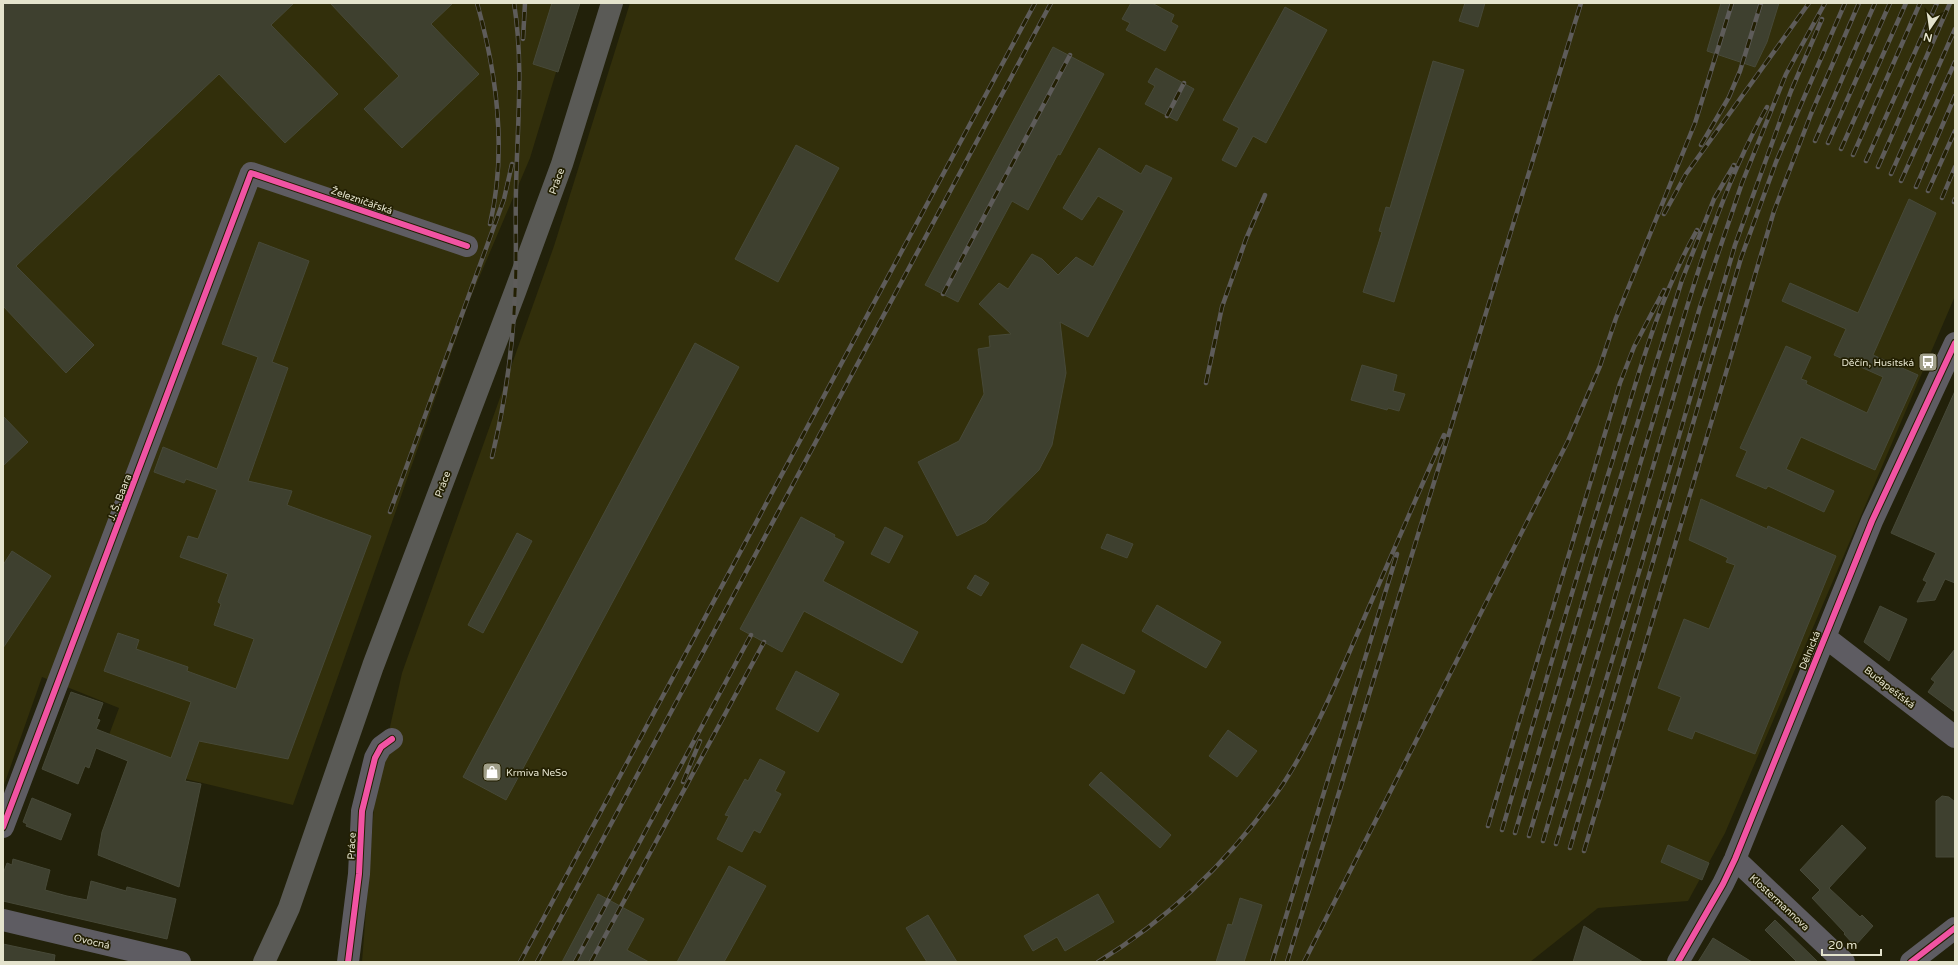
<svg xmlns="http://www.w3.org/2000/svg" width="1958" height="965" font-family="'Varela Round',sans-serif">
  <rect width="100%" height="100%" fill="#22210a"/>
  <path fill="#322f0b" d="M 3,3 L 577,3 L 530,158 L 470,299 L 293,805 L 186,779 L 103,751 L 119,708 L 42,677 L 3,788 Z
    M 630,3 L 1955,3 L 1955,296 L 1725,833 L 1688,901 L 1598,908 L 1530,962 L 362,962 L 375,794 L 402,673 L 554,246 Z"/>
  <path fill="#3e402f" stroke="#474938" d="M 3,3 L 294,3 L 271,25 L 338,94 L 285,143 L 219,74 L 16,266 L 94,345 L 66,373 L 3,306 Z
    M 330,3 L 453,3 L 431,24 L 479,74 L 402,148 L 364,109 L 399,76 Z
    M 552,3 L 580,3 L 558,72 L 533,64 Z
    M 1131,3 L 1152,3 L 1174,15 L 1171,22 L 1178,26 L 1165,51 L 1126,30 L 1130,23 L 1122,19 Z
    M 1465,3 L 1485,3 L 1478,27 L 1459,21 Z
    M 1721,3 L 1779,3 L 1767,42 L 1755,67 L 1707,51 Z
    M 1285,7 L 1327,30 L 1266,143 L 1253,136 L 1236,167 L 1222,160 L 1239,128 L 1223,120 Z
    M 1053,47 L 1104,74 L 1060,155 L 1058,154 L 1028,210 L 1012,201 L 958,302 L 925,285 Z
    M 1433,61 L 1464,70 L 1394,302 L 1363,292 L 1382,232 L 1379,231 L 1386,207 L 1390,208 Z
    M 1156,68 L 1194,89 L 1177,121 L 1145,104 L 1155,86 L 1148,82 Z
    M 796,145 L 839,168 L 778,282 L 735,259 Z
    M 1099,148 L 1141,174 L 1146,165 L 1172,178 L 1088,337 L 1060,322 L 1066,373 L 1052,445 L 1039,470 L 986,522 L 957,536 L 918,462 L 959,441 L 984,394 L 978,349 L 990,347 L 989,336 L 1011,334 L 979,304 L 999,283 L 1008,289 L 1032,254 L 1042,259 L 1058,275 L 1076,257 L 1093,267 L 1124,211 L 1098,196 L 1082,220 L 1063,208 Z
    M 1909,199 L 1936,213 L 1873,355 L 1918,375 L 1875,470 L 1801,437 L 1786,469 L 1834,491 L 1824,512 L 1768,486 L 1766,489 L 1736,476 L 1747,451 L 1740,448 L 1786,346 L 1811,357 L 1801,379 L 1807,381 L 1806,384 L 1867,413 L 1883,377 L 1834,355 L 1846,329 L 1782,301 L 1790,283 L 1858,313 Z
    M 259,242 L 309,261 L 272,362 L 288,368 L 248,481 L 292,491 L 287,505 L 371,536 L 288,759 L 199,741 L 185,781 L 201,784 L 179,887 L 98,855 L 102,832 L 128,761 L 96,748 L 89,768 L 85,766 L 78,784 L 42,769 L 71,692 L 103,703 L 97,719 L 100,720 L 96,729 L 171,758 L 191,702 L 104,671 L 118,633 L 139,640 L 136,649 L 188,667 L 187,671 L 236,689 L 254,639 L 214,625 L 221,604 L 218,602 L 228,574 L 180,557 L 188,536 L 198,539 L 217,490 L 186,479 L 184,483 L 154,472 L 163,447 L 217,469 L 258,357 L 222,344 Z
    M 695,343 L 739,367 L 506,800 L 463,777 Z
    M 1362,365 L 1397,375 L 1393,391 L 1405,394 L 1399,411 L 1388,408 L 1387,410 L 1351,400 Z
    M 1955,391 L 1955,583 L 1945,579 L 1935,600 L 1917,602 L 1927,582 L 1923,580 L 1936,553 L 1891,533 Z
    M 3,416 L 28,442 L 3,466 Z
    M 1701,499 L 1767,529 L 1768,526 L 1836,556 L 1755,754 L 1695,731 L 1692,739 L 1668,730 L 1681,697 L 1658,688 L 1684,619 L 1709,629 L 1735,565 L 1726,562 L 1728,558 L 1689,540 Z
    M 801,517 L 835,535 L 834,537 L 844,542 L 823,581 L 918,632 L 902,663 L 804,611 L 782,652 L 740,629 Z
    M 885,527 L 903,536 L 889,563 L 871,554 Z
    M 517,533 L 532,541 L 483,633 L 468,625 Z
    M 1107,534 L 1133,544 L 1127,558 L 1101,548 Z
    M 12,551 L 51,576 L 3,648 L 3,565 Z
    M 975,575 L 989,583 L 981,596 L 967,588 Z
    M 1157,605 L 1221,642 L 1206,668 L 1142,631 Z
    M 1880,606 L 1907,619 L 1889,661 L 1864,642 Z
    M 1082,644 L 1135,671 L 1124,694 L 1070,667 Z
    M 1955,649 L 1955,712 L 1928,692 L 1935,682 L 1931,679 Z
    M 796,671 L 839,694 L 818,732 L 776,709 Z
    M 1228,730 L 1257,751 L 1237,777 L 1209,756 Z
    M 760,759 L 785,772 L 775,791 L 781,794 L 760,833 L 754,830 L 742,852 L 717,839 L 729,816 L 725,815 L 745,779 L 748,781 Z
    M 1101,772 L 1171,835 L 1160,848 L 1089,785 Z
    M 1942,796 L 1949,797 L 1955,802 L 1955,857 L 1936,857 L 1936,801 Z
    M 32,798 L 71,814 L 61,840 L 26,826 L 27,824 L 23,822 Z
    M 1842,825 L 1866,848 L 1829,888 L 1860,917 L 1862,915 L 1873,926 L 1855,946 L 1844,934 L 1845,933 L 1812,898 L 1820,890 L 1800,870 Z
    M 1668,845 L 1709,863 L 1702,880 L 1661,862 Z
    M 13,859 L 50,870 L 45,890 L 67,896 L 87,900 L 91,881 L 126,891 L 127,887 L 176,899 L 167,939 L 3,901 L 3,874 L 7,863 L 12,865 Z
    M 729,866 L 766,886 L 724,962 L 677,962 Z
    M 598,894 L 644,919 L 627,950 L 649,962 L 562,962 Z
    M 1098,894 L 1114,922 L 1065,951 L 1057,937 L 1033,951 L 1024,936 Z
    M 1240,898 L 1262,905 L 1244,962 L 1216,962 L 1228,924 L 1232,925 Z
    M 928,915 L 957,962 L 927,962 L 906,928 Z
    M 1775,920 L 1818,962 L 1797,962 L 1765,930 Z
    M 1584,926 L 1643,962 L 1573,962 Z
    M 1713,938 L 1752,962 L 1698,962 Z
    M 3,944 L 55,955 L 54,962 L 3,962 Z"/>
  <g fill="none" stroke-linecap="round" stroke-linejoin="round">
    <path stroke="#5e5c62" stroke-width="22" d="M 1825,637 L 1955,737
      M 3,827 L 251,173 L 467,246
      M 1735,859 L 1844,962
      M 3,920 L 180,962
      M 348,962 L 359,874 L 362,811 L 375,758 L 381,747 L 392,739
      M 1678,962 L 1723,884 L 1735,859 L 1872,521 L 1955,343
      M 1911,962 L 1955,928"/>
    <path stroke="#5a5a56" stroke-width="22" d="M 264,962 L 289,908 L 373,666 L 515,292 L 562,164 L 612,3"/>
    <g stroke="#5e5c5a" stroke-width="4.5">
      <path id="rail" d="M 477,3 C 497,74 507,152 490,224
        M 523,39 L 525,3
        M 1167,116 L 1184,83
        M 1815,141 L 1875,3
        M 1828,143 L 1890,3
        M 1701,145 L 1729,97 L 1740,71 L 1761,3
        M 1841,149 L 1906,3
        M 1853,155 L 1920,3
        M 1866,161 L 1937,3
        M 1878,167 L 1950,3
        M 1891,174 L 1955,29
        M 1901,181 L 1955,62
        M 1916,187 L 1955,96
        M 1928,191 L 1955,131
        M 1942,198 L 1955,167
        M 1954,202 L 1955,199
        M 1664,214 L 1686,174 L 1809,3
        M 943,294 L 1070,55
        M 1206,383 L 1222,307 L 1246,239 L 1265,195
        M 492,457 C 505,403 513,348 515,293 C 517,259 515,224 516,190 C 517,128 524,65 514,3
        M 390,512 L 504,199 L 512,164
        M 683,782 L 700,741
        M 1488,826 L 1620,383 L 1634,347 L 1664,290
        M 1502,830 C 1538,707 1574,584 1612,462 C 1636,383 1657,301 1697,230
        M 1515,833 L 1598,550 L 1682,280 L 1714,199 L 1734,165
        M 1529,836 C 1571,694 1613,553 1656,411 C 1687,308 1714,201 1767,107
        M 1543,841 L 1700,307 L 1742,183 L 1786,74 L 1825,3
        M 1556,844 L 1642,562 L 1735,245 L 1791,91 L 1822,19
        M 1570,848 L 1741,258 L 1776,162 L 1845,3
        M 1584,851 L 1774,211 L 1811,114 L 1859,3
        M 520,962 L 1035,3
        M 537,962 L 1051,3
        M 575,962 L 751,635
        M 591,962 L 764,642
        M 1098,962 C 1171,917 1234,856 1283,784 C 1311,741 1332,693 1352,646 C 1383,575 1413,505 1444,435
        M 1272,962 L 1397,554
        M 1287,962 L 1581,3
        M 1304,962 L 1568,441 L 1600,366 L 1616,318 L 1695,123 L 1732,3"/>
    </g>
    <use href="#rail" stroke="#221f02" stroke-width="3" stroke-dasharray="9" stroke-linecap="butt"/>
    <g stroke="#221f02" stroke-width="8">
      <path id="cycleway" d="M 3,827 L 251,173 L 467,246
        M 348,962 L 359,874 L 362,811 L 375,758 L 381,747 L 392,739
        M 1678,962 L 1723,884 L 1735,859 L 1872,521 L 1955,343
        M 1911,962 L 1955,928"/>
    </g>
    <use href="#cycleway" stroke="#f153a3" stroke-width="6"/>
  </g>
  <defs>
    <g id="bus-square" transform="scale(1)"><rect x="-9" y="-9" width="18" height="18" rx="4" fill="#a09f89" stroke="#221f02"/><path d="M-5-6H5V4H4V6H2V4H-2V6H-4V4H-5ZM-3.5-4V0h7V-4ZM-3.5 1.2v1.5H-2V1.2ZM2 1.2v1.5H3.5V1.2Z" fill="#fff"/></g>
    <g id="shop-square" transform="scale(1)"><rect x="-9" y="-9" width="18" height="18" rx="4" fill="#a09f89" stroke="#221f02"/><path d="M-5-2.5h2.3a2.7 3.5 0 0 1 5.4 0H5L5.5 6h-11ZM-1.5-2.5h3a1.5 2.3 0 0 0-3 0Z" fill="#fff"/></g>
  </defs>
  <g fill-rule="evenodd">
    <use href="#bus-square" x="1928" y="362"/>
    <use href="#shop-square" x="492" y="772"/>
  </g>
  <g text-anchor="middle" stroke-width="3.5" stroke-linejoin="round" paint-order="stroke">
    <g font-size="10" fill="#e4e3cd" stroke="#221f02">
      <text transform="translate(556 181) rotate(-70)" y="4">Práce</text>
      <text transform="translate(362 200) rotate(19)" y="4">Železničářská</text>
      <text transform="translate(442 484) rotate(-69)" y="4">Práce</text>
      <text transform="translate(119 497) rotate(-69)" y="4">J. Š. Baara</text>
      <text transform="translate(1809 650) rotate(-68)" y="4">Dělnická</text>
      <text transform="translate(1890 687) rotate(38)" y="4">Budapešťská</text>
      <text transform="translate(351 846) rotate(-87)" y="4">Práce</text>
      <text transform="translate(1780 902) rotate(43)" y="4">Klostermannova</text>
      <text transform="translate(92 941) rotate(13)" y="4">Ovocná</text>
    </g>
    <g font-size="10" fill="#e4e3cd" stroke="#221f02" text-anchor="end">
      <text x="1914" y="366">Děčín, Husitská</text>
      <text x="506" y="776" text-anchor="start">Krmiva NeSo</text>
    </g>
  </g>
  <rect width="1958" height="965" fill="none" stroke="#e4e3cd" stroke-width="8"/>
  <g transform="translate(1930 28) rotate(193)" stroke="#221f02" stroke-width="3" paint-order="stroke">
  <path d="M0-3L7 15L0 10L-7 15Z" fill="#e4e3cd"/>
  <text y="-6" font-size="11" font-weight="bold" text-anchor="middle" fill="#e4e3cd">N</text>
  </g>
  <path d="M1822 949v6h59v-6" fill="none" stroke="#e4e3cd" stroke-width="2"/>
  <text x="1828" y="949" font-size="12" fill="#e4e3cd" stroke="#221f02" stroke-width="3" paint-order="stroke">20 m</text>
</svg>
